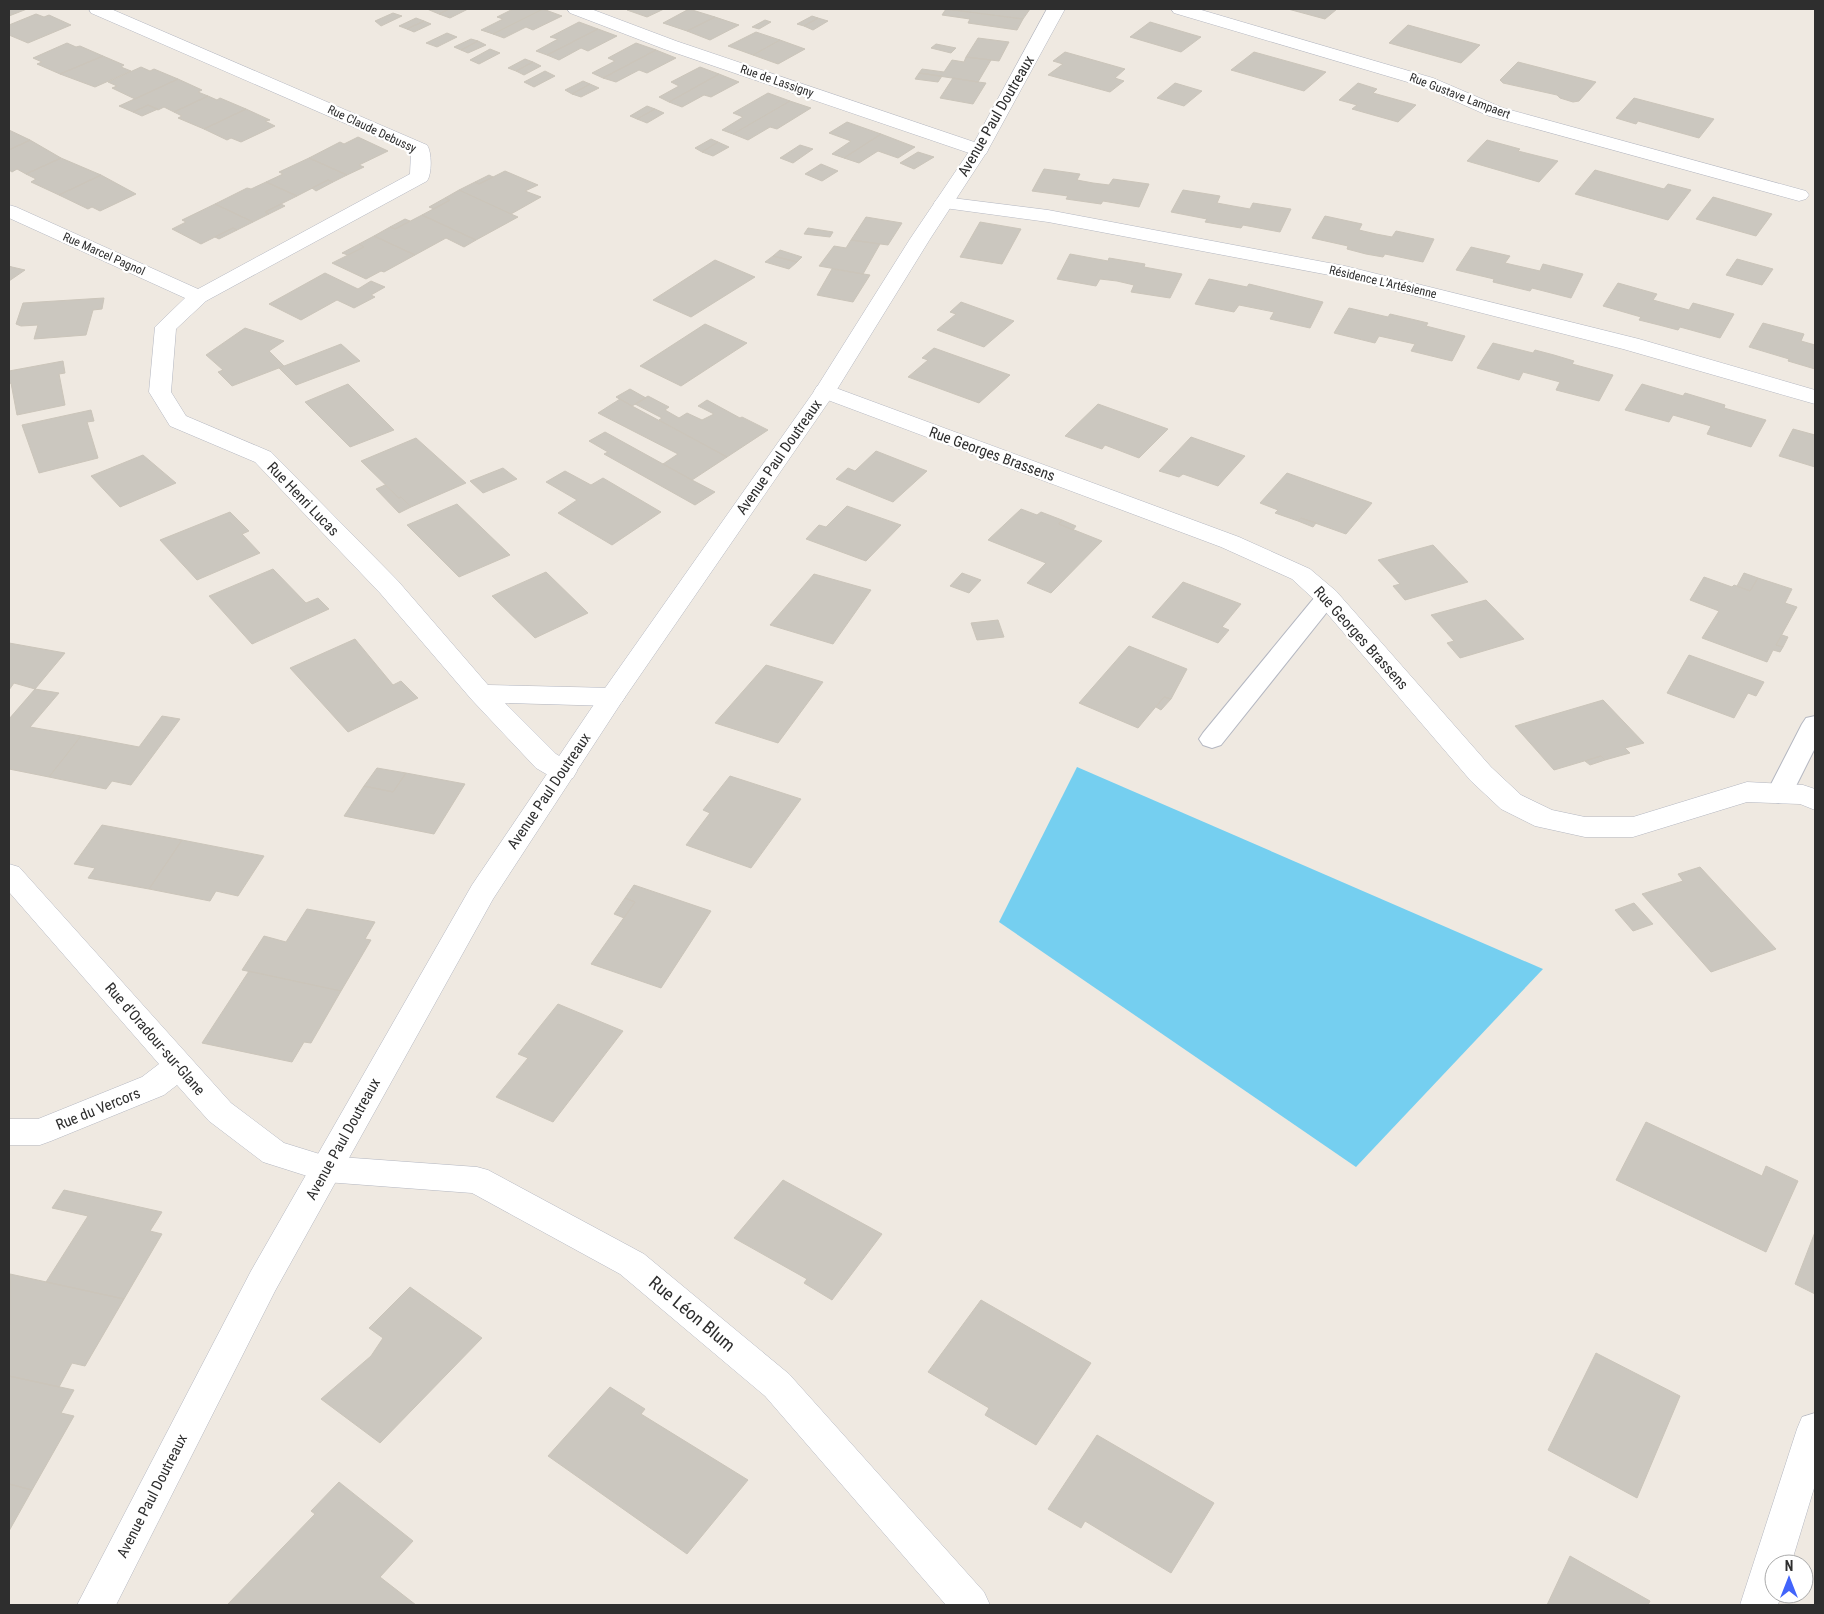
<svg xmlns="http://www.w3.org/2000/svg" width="1824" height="1614" font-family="'Roboto Condensed',sans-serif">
  <rect width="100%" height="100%" fill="#efe9e1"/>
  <path fill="#75cff0" d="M 1077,767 L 1543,969 L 1356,1167 L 999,922 Z"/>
  <path fill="#cbc7bf" stroke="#cbc5ba" d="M 9,9 L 27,9 L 9,16 Z
    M 427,9 L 449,9 L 439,14 Z
    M 449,9 L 468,9 L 450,18 L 439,14 Z
    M 513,9 L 543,9 L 493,34 L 481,30 L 503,19 L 497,17 Z
    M 543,9 L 562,16 L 533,30 L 526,27 L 504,38 L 493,34 Z
    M 629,9 L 664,9 L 647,17 L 627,10 Z
    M 689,9 L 715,17 L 687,31 L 663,23 Z
    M 946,9 L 1023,19 L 1017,30 L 968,23 L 970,19 L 942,15 Z
    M 946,9 L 1030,9 L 1023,19 Z
    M 1288,9 L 1337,9 L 1325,19 Z
    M 393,13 L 402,16 L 381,26 L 375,21 Z
    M 36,14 L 44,17 L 49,15 L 71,25 L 28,43 L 9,35 L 9,25 Z
    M 812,16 L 818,18 L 804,26 L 797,24 Z
    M 715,17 L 739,25 L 710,40 L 687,31 Z
    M 416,18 L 424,21 L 407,29 L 399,26 Z
    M 818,18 L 828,21 L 813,30 L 804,26 Z
    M 765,20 L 771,22 L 759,29 L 752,27 Z
    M 424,21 L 431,24 L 414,32 L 407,29 Z
    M 579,22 L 598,29 L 547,55 L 536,51 L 558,39 L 550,37 Z
    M 1150,22 L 1201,37 L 1181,52 L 1130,37 Z
    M 1408,25 L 1480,45 L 1461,63 L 1389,43 Z
    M 598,29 L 617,36 L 588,51 L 581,48 L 559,60 L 547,55 Z
    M 756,32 L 780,40 L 753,55 L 728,46 Z
    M 447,33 L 457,37 L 437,47 L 426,43 Z
    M 978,38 L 1009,42 L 999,61 L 966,57 Z
    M 471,39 L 478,41 L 461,50 L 454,47 Z
    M 780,40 L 805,49 L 778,64 L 753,55 Z
    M 478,41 L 486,45 L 468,53 L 461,50 Z
    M 67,43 L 76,47 L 80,46 L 103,56 L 60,74 L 37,64 L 42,62 L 33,58 Z
    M 636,43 L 656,50 L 603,78 L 592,73 L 615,61 L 608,58 Z
    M 936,44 L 956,48 L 951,53 L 931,48 Z
    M 490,49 L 500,53 L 479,64 L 470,60 Z
    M 656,50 L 676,58 L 647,73 L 639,70 L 616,82 L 603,78 Z
    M 1065,52 L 1125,69 L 1115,78 L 1124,81 L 1110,92 L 1048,75 L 1063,64 L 1053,61 Z
    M 1254,52 L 1326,72 L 1304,91 L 1231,70 Z
    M 103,56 L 124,65 L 121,67 L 131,71 L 95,87 L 60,74 Z
    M 966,57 L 991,60 L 978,82 L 919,73 L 922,69 L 944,72 L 952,60 L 964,62 Z
    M 525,59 L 533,62 L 516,71 L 508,68 Z
    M 533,62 L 541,66 L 524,75 L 516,71 Z
    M 1518,62 L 1596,82 L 1579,101 L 1573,102 L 1560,98 L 1557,95 L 1503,83 L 1500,80 Z
    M 141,67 L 150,71 L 154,69 L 178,79 L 135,99 L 112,88 L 117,86 L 108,82 Z
    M 700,67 L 719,74 L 669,102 L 659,97 L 679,86 L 671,82 Z
    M 545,71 L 555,76 L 534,87 L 524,82 Z
    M 919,73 L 942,76 L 938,82 L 915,79 Z
    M 719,74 L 739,82 L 711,97 L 704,95 L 682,107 L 669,102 Z
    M 953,78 L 978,82 L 986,83 L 973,104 L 940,98 Z
    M 178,79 L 202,90 L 198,92 L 208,96 L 174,112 L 164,107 L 158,110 L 148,105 L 133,112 L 119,106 Z
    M 583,81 L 590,84 L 572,94 L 565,90 Z
    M 1175,83 L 1202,91 L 1184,106 L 1157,98 Z
    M 1358,83 L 1377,89 L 1373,93 L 1416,105 L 1398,122 L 1352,109 L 1357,105 L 1339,100 Z
    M 590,84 L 599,88 L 581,97 L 572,94 Z
    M 768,93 L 790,101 L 733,134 L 722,130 L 743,117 L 733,113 Z
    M 208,96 L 217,100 L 220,98 L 246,109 L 204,129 L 178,118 L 182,116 L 174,112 Z
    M 1634,98 L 1714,119 L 1699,138 L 1638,121 L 1636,124 L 1616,118 Z
    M 790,101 L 811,108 L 777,129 L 770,127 L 748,140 L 733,134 Z
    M 148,105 L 158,109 L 142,116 L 133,112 Z
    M 647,106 L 655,109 L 637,119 L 630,116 Z
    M 246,109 L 270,120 L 265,121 L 275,126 L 241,142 L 231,138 L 227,140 L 204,129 Z
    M 655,109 L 664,113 L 647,123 L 637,119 Z
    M 847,122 L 881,134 L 844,158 L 832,154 L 851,141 L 829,133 Z
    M 9,130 L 30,140 L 9,150 Z
    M 881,134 L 915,147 L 898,158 L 878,151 L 859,163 L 844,158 Z
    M 358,137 L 388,151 L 359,165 L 364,167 L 347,175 L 309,158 L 340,142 L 344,144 Z
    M 711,139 L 718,142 L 702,152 L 695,148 Z
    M 30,140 L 61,158 L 26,174 L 17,169 L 12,172 L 9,170 L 9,150 Z
    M 1487,140 L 1520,149 L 1518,151 L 1558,161 L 1539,182 L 1467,161 Z
    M 718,142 L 729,147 L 713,156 L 702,152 Z
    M 800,145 L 813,149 L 793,163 L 780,158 Z
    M 918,152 L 934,157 L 914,169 L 900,163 Z
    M 61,158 L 101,175 L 59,195 L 31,182 L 36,179 L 26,174 Z
    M 309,158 L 347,175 L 333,182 L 328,180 L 297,196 L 266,182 L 283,174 L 279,172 Z
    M 821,164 L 838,171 L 822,181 L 805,174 Z
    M 1044,169 L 1080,174 L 1077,180 L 1093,183 L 1109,185 L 1113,179 L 1149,184 L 1139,207 L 1103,201 L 1101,204 L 1066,199 L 1068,196 L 1032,191 Z
    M 1595,170 L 1664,189 L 1668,184 L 1691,190 L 1668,220 L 1575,194 Z
    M 505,171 L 538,185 L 525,191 L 541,197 L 511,214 L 459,190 L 475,182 L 479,184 Z
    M 101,175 L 136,194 L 100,211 L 92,207 L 88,209 L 59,195 Z
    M 489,175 L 493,177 L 479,184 L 475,182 Z
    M 328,180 L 333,182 L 316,191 L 312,188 Z
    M 266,182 L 297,196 L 265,212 L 269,214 L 253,222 L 215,204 L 247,188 L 251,189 Z
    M 459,190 L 511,214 L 518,217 L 476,240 L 422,215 L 450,200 L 445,198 Z
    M 1183,190 L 1220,196 L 1217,203 L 1233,206 L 1250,209 L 1253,203 L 1291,209 L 1280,232 L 1243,225 L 1241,228 L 1205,222 L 1207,219 L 1171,212 Z
    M 1713,197 L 1772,214 L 1756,236 L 1696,219 Z
    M 445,198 L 450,200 L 434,209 L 429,207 Z
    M 215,204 L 253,222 L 237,230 L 233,228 L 201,244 L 172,229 L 186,222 L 182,220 Z
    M 281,204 L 285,206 L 269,214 L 265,212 Z
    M 422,215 L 454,230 L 476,240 L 464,247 L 446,238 L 415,255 L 374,236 L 390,227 L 395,229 Z
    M 1325,216 L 1362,224 L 1359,230 L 1376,234 L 1392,237 L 1396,231 L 1434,239 L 1423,262 L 1385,254 L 1383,257 L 1366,254 L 1347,249 L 1348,246 L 1312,238 Z
    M 866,217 L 902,223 L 888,245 L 851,240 Z
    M 405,219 L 410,221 L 395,229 L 390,227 Z
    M 980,222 L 1021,229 L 1002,264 L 960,257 Z
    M 233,228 L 237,230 L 219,239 L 215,237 Z
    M 808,228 L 833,232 L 830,237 L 804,234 Z
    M 374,236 L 415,255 L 384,272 L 381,271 L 366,279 L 332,263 L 364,247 L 359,244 Z
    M 851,240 L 880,244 L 863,274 L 819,266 L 834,246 L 846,248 Z
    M 359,244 L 364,247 L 348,255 L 342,253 Z
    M 1471,247 L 1510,256 L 1505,263 L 1540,271 L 1543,264 L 1583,274 L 1571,298 L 1532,288 L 1530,291 L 1493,282 L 1494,279 L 1456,270 Z
    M 780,250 L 802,257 L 797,262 L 773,256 Z
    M 1070,254 L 1108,261 L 1109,258 L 1145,264 L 1144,267 L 1182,274 L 1170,298 L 1131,292 L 1134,285 L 1117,281 L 1100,279 L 1096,286 L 1057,279 Z
    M 773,256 L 797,262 L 789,269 L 765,262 Z
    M 1737,259 L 1773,269 L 1762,285 L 1726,275 Z
    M 715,260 L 755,277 L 691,317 L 653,300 Z
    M 9,266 L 12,267 L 25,270 L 9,281 Z
    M 832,269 L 870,275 L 853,302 L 817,295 Z
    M 325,273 L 358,289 L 371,281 L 385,287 L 371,295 L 375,297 L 354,308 L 337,300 L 301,320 L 269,304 Z
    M 1209,279 L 1247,287 L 1249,284 L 1323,302 L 1310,328 L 1270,319 L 1274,312 L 1239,305 L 1234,312 L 1195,304 Z
    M 1618,283 L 1657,294 L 1653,300 L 1689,310 L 1693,303 L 1734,314 L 1720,338 L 1680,327 L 1678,330 L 1659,325 L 1639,320 L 1641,317 L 1603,306 Z
    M 104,298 L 102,309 L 93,310 L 86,335 L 34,339 L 38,325 L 21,326 L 16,324 L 23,303 Z
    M 961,302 L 1014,321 L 984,347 L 937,330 L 956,314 L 950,312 Z
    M 1349,308 L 1388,317 L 1390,314 L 1428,323 L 1426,326 L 1465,336 L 1452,361 L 1411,351 L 1415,344 L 1379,336 L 1375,343 L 1334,333 Z
    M 1763,323 L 1804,334 L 1801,341 L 1815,345 L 1815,369 L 1788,361 L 1789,359 L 1749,347 Z
    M 705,324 L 747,343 L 681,386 L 640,366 Z
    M 245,328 L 284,341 L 269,351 L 284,366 L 232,386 L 218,372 L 223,370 L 206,355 Z
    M 1493,343 L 1533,353 L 1535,350 L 1554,355 L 1574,361 L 1572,364 L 1613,375 L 1599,401 L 1556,390 L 1560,382 L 1523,372 L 1519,380 L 1477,368 Z
    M 341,344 L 360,361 L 296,385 L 279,368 Z
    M 934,348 L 1010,375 L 979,403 L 908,377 L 928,360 L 922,358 Z
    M 63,361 L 65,373 L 59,374 L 65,405 L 17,415 L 11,383 L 9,384 L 9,371 Z
    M 348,384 L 394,430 L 350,447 L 305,402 Z
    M 1642,384 L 1683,396 L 1685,393 L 1725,405 L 1724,408 L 1766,420 L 1751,447 L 1707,434 L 1711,426 L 1673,415 L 1669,422 L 1625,410 Z
    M 630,389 L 646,398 L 632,406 L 616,397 Z
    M 648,396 L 669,407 L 665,410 L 679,418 L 687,413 L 702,420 L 714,414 L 698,406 L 707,400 L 740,418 L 742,417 L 768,430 L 727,457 L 659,420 L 662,418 L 635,404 Z
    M 620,399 L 632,406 L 727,457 L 692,480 L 663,464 L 678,454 L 598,413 Z
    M 1098,404 L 1168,429 L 1139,458 L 1105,445 L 1102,449 L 1065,436 Z
    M 91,410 L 94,421 L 87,422 L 98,458 L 39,473 L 22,425 Z
    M 1793,429 L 1815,435 L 1815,467 L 1779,456 Z
    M 605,432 L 692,480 L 715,492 L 695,505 L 604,454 L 608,452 L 589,441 Z
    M 1191,437 L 1245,456 L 1218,486 L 1183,474 L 1179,477 L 1159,471 Z
    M 416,438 L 466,483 L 411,507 L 401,497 L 399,498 L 361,461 Z
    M 876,451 L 927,471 L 893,502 L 836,479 L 848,468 L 855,471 Z
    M 143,455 L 176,483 L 120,507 L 91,476 Z
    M 503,468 L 517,479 L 483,493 L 470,481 Z
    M 565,471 L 591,485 L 603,478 L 661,512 L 612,545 L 558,513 L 577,500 L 546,482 Z
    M 1287,473 L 1372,503 L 1346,534 L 1301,518 L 1298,521 L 1275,513 L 1278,510 L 1260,503 Z
    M 385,485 L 399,498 L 401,497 L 411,507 L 399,513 L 376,489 Z
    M 457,504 L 510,555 L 459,577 L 407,525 Z
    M 847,506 L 901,525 L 866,561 L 806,539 L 819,525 L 826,527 Z
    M 1021,509 L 1037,515 L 1041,512 L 1062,520 L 1059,524 L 1102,541 L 1051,593 L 1027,583 L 1046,563 L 988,540 Z
    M 230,512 L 249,531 L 242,534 L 260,553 L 197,580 L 160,540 Z
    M 1301,518 L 1316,523 L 1313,527 L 1298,521 Z
    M 1062,520 L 1076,526 L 1073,530 L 1059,524 Z
    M 1433,545 L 1468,582 L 1405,600 L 1393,586 L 1400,584 L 1378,560 Z
    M 273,569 L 306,603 L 318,598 L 329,609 L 252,644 L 209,596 Z
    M 546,572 L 588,613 L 535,638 L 492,596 Z
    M 962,573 L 981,580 L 969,593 L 950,586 Z
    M 1744,573 L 1758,578 L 1750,591 L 1737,586 Z
    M 814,574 L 871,590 L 833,644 L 770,625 Z
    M 1704,577 L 1732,587 L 1734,585 L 1750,591 L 1758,578 L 1792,589 L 1785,603 L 1797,607 L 1776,645 L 1783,647 L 1780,652 L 1773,650 L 1767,662 L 1702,638 L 1719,611 L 1690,600 Z
    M 1183,582 L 1241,604 L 1222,627 L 1229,630 L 1218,643 L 1152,617 Z
    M 1486,600 L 1524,639 L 1460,658 L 1447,643 L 1454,641 L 1431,615 Z
    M 998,620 L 1004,637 L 977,640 L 971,623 Z
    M 1782,635 L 1788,637 L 1783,647 L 1776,645 Z
    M 355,639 L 393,685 L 401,681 L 418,698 L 348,732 L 290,668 Z
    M 9,643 L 65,653 L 35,689 L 14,683 L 9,690 Z
    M 1129,646 L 1187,669 L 1171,699 L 1164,697 L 1138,728 L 1079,703 Z
    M 1689,655 L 1764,682 L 1756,696 L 1748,693 L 1734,718 L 1667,693 Z
    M 766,665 L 823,682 L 778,743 L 715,723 Z
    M 35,689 L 59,693 L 30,727 L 81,736 L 49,777 L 9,769 L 9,719 Z
    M 1164,697 L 1171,699 L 1161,710 L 1156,707 Z
    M 1603,700 L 1644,743 L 1625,748 L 1630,753 L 1605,760 L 1601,756 L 1554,770 L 1515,726 Z
    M 162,716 L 180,719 L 131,785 L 112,781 L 106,789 L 49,777 L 81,736 L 139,747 Z
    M 1601,756 L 1605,760 L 1590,765 L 1585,761 Z
    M 377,768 L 406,773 L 393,792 L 364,786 Z
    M 406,773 L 465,784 L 434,834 L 344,816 L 364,786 L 393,792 Z
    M 730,776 L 801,799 L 751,868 L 686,845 L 710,813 L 703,810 Z
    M 102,825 L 182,840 L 149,889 L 88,878 L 95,868 L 74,864 Z
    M 182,840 L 264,856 L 238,896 L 216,891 L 210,901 L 149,889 Z
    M 1700,867 L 1776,949 L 1711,972 L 1642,894 L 1683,881 L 1678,874 Z
    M 634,885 L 711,911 L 661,988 L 591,964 L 635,902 L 625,898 Z
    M 625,898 L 635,902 L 624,918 L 614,914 Z
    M 1634,903 L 1653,924 L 1633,931 L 1615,910 Z
    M 307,909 L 375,922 L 365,939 L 371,940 L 341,991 L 242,970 L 264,936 L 286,942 Z
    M 249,971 L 341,991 L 311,1043 L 304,1042 L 292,1062 L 202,1043 Z
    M 558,1004 L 623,1031 L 553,1122 L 496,1097 L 528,1058 L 518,1054 Z
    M 1646,1122 L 1762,1176 L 1766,1166 L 1798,1181 L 1766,1252 L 1616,1180 Z
    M 783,1180 L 882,1234 L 832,1300 L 804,1283 L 807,1279 L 734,1238 Z
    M 64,1190 L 162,1212 L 150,1231 L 162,1234 L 124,1299 L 46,1282 L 88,1216 L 52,1208 Z
    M 1815,1232 L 1815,1294 L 1795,1284 Z
    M 10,1274 L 124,1299 L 85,1366 L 72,1363 L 59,1387 L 9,1376 Z
    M 410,1287 L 482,1338 L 380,1443 L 321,1399 L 371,1356 L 383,1338 L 369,1328 Z
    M 981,1300 L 1091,1363 L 1036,1445 L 985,1415 L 989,1408 L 928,1372 Z
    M 1596,1353 L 1680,1396 L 1637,1498 L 1548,1450 Z
    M 9,1376 L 74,1390 L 61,1413 L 74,1416 L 32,1490 L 9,1484 Z
    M 610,1387 L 645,1409 L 641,1414 L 748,1480 L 687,1554 L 548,1456 Z
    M 1097,1435 L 1214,1503 L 1171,1573 L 1085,1521 L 1081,1528 L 1048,1509 Z
    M 339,1482 L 413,1541 L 380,1577 L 416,1605 L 227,1605 L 315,1514 L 311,1511 Z
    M 9,1484 L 32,1490 L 9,1531 Z
    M 1570,1556 L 1650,1601 L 1648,1605 L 1547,1605 Z"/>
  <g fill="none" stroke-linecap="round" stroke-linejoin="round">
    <g stroke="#b4b7c1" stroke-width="2">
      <path id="lane" d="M 1327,589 L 1335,592 L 1339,597 L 1335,602 L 1221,745 L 1212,748 L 1203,745 L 1199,739 L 1203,733 L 1319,592 Z
        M 1815,716 L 1815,748 L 1792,794 L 1788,800 L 1779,803 L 1770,800 L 1766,794 L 1802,724 L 1806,718 Z"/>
    </g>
    <g stroke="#b4b7c1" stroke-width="1">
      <path id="street" d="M 89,9 L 111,9 L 427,145 C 432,152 432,174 427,181 L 206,301 L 176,329 L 171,392 L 186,416 L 271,452 L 398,581 L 488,685 L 612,688 L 621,691 L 625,697 L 621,703 L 612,706 L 505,703 L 556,754 L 573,764 L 577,771 L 573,778 L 563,780 L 553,778 L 536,768 L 472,700 L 380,593 L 255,462 L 170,426 L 149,392 L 155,327 L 185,298 L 9,218 L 9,205 L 16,207 L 198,289 L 410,174 L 411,152 L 91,13 Z
        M 567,9 L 591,9 L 676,41 L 986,146 L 988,150 L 986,154 L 979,156 L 972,154 L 664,49 L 570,13 Z
        M 1171,9 L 1198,9 L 1433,78 L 1503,108 L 1806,191 L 1809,195 L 1806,199 L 1799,201 L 1489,116 L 1421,86 L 1174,13 Z
        M 944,197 L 1048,210 L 1345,266 L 1639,339 L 1815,390 L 1815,404 L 1623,349 L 1345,278 L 1048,222 L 937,207 L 934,203 L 937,199 Z
        M 825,384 L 1239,537 L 1310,569 L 1336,591 L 1491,767 L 1521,795 L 1552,810 L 1585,817 L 1633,817 L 1747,782 L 1803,785 L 1815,789 L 1815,810 L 1800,804 L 1747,802 L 1633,837 L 1585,837 L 1535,826 L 1501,809 L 1471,781 L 1318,603 L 1292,579 L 1221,547 L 817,396 L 814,391 L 817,386 Z
        M 9,864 L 19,867 L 231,1103 L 284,1143 L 326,1156 L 477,1167 L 488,1170 L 644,1254 L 789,1374 L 984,1592 L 990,1605 L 946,1605 L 765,1396 L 620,1274 L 472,1193 L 326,1182 L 263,1162 L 209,1121 L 177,1085 L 164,1095 L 51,1141 L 40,1145 L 9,1145 L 9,1119 L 38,1119 L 142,1077 L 159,1064 L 9,892 Z
        M 1815,1413 L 1815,1485 L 1791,1564 L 1774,1564 L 1774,1594 L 1781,1594 L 1778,1605 L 1740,1605 L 1797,1429 L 1802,1417 Z"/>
    </g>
    <g stroke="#b4b7c1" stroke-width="1">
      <path id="secondary" d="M 1047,9 L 1065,9 L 988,150 L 930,239 L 836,391 L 621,703 L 493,899 L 275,1291 L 116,1605 L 77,1605 L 251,1271 L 472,885 L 603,691 L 815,390 L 910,239 L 970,150 Z"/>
    </g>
    <use href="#lane" fill="#fff" fill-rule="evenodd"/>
    <use href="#street" fill="#fff" fill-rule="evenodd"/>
    <use href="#secondary" fill="#fff" fill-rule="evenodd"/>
  </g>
  <g text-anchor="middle" stroke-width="4.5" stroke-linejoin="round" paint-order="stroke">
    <g font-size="12" fill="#2e2e2e" stroke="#fff">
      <text transform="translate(777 81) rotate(19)" y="4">Rue de Lassigny</text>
      <text transform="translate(1460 96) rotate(21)" y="4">Rue Gustave Lampaert</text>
      <text transform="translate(372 129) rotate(25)" y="4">Rue Claude Debussy</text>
      <text transform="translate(104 254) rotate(24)" y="4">Rue Marcel Pagnol</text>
      <text transform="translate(1383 282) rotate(13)" y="4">Résidence L'Artésienne</text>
    </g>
    <g font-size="15" fill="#2e2e2e" stroke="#fff">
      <text transform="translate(996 116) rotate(-60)" y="5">Avenue Paul Doutreaux</text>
      <text transform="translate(992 454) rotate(20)" y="5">Rue Georges Brassens</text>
      <text transform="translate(779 457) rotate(-55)" y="5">Avenue Paul Doutreaux</text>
      <text transform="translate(303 499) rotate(46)" y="5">Rue Henri Lucas</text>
      <text transform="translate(1361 638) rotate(48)" y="5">Rue Georges Brassens</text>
      <text transform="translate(549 791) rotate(-56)" y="5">Avenue Paul Doutreaux</text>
      <text transform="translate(155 1039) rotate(49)" y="5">Rue d'Oradour-sur-Glane</text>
      <text transform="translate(98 1109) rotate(-22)" y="5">Rue du Vercors</text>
      <text transform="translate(343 1139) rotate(-61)" y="5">Avenue Paul Doutreaux</text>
      <text transform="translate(152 1496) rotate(-63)" y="5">Avenue Paul Doutreaux</text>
    </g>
    <g font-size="18" fill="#2e2e2e" stroke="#fff">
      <text transform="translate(692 1314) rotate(40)" y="6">Rue Léon Blum</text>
    </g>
  </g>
  <rect width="1824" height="1614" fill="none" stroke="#2e2e2e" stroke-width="20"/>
  <g transform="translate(1789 1579)"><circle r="24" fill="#ffffff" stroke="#ababab"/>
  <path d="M0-4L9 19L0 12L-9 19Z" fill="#4264fb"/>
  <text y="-8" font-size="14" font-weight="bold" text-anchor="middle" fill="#2e2e2e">N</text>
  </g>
</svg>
